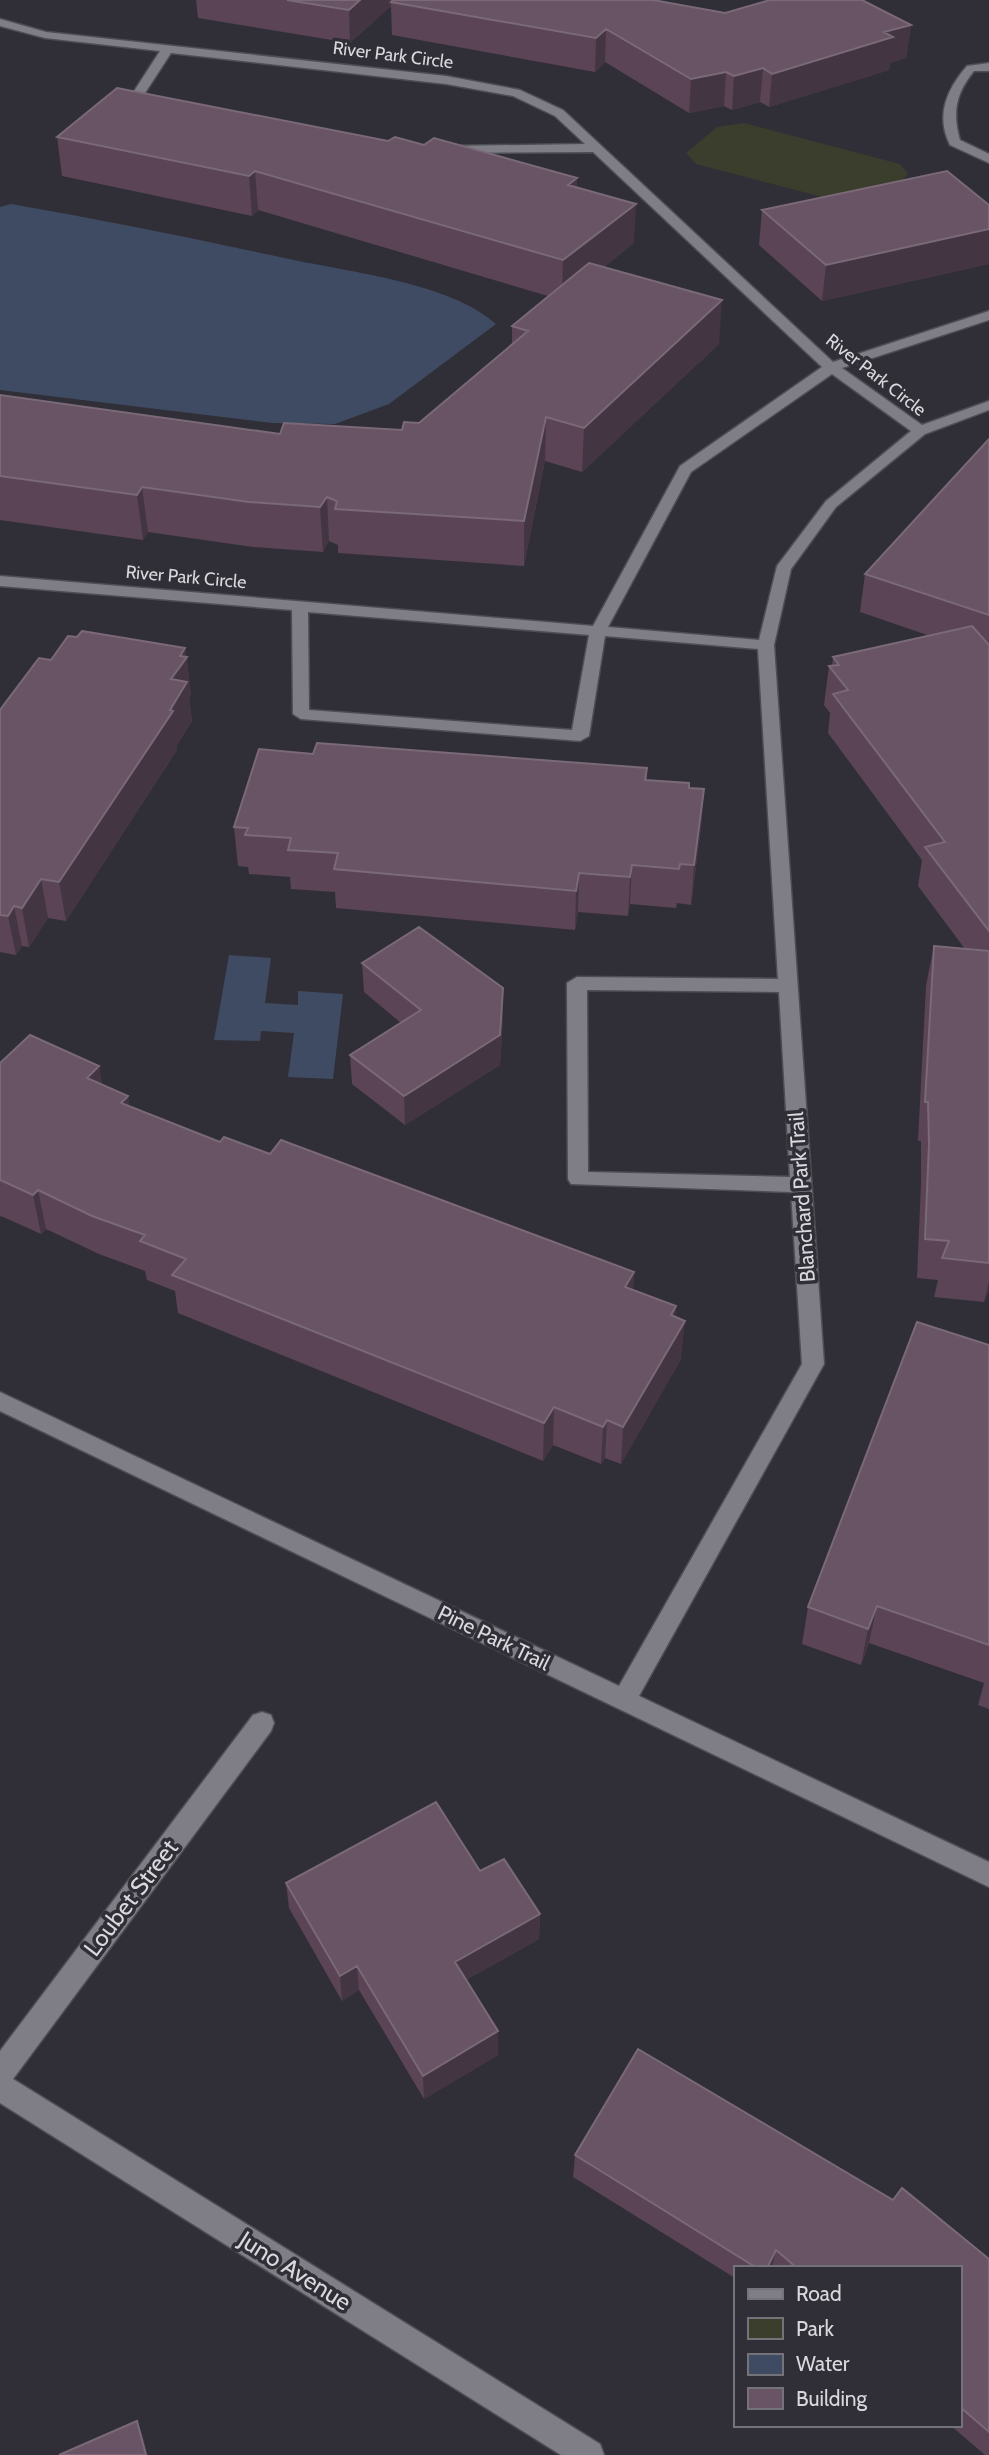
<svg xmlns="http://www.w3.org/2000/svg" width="989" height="2455" font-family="Cabin,sans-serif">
  <rect width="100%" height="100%" fill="#302f37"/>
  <path fill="#3b3d2d" d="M 744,123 L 900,164 L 908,174 L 878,202 L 853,205 L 696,164 L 686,153 L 717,127 Z"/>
  <path fill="#3f4b63" d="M 11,204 C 104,220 197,239 289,259 C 349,272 451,283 496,324 L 389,404 L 335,424 L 272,423 L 0,390 L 0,207 Z
    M 229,955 L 271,958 L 265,1003 L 298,1005 L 298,991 L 343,994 L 333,1079 L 288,1077 L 294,1033 L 261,1031 L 260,1041 L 214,1040 Z"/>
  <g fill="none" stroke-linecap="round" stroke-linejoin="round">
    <g stroke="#4e4d53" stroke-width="3">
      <path id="minor" d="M 0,19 L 46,32 L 446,76 L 520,90 L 563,110 L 833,362 L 989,311 L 989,320 L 842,368 L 922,425 L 989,401 L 989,410 L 925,434 L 836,507 L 791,569 L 774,645 L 824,1364 L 639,1696 L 989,1862 L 989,1887 L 0,1411 L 0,1392 L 619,1686 L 802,1364 L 791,1192 L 571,1184 L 568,1179 L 567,983 L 577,977 L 778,979 L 758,649 L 605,636 L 589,736 L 580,741 L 301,719 L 293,714 L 292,610 L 0,586 L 0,576 L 593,626 L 680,466 L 822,367 L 593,152 L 446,153 L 444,150 L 450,146 L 585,144 L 555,116 L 513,96 L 446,84 L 171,53 L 143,96 L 160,99 L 160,105 L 135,103 L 129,99 L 160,51 L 45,38 L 0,26 ZM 832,374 L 911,431 L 826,501 L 777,566 L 759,640 L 608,627 L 691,472 ZM 308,612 L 589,635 L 572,730 L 309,710 ZM 587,990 L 779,992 L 790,1177 L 588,1172 Z
        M 989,63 L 989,71 L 974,71 C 956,93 952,112 960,140 L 989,154 L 989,163 L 950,145 C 935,115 947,89 967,66 Z
        M 262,1712 L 271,1715 L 274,1723 L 271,1731 L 13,2079 L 600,2444 L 604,2455 L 561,2455 L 0,2103 L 0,2051 L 253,1715 Z"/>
    </g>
    <use href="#minor" fill="#7f7e87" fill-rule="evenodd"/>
  </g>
  <path fill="#5a4455" d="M 196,0 L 653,0 L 725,13 L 911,25 L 906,58 L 890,63 L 889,70 L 769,107 L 760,102 L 732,110 L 724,106 L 689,113 L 605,62 L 595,72 L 392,35 L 391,6 L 350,43 L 198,18 Z
    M 57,137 L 388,141 L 424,145 L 577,178 L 577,187 L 634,243 L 604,267 L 719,344 L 582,472 L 545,461 L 524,566 L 338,553 L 338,545 L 329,541 L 323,552 L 253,547 L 148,532 L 143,540 L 0,520 L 0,395 L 280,434 L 402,430 L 419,423 L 512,345 L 512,326 L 548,296 L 258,210 L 252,216 L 62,176 Z
    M 989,205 L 989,264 L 822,301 L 759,245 L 762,210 Z
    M 989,439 L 989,1291 L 984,1302 L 934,1297 L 938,1280 L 917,1278 L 921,1183 L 921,1141 L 918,1141 L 926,985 L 934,946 L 965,949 L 918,886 L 922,860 L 828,733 L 830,713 L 824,705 L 829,666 L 832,666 L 833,657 L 930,636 L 860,612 L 865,574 Z
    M 185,648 L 191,695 L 189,698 L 192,721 L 177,745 L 177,750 L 66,921 L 48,918 L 29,947 L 22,946 L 16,955 L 0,952 L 0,710 L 51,660 Z
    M 313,754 L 647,768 L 647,780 L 689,788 L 704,789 L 701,828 L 691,905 L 677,903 L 676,908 L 630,904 L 628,916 L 578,912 L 575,930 L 336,908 L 335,892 L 291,889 L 290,877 L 249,874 L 248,867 L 238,866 L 234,827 Z
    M 362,963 L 503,988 L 503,1017 L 500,1065 L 405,1125 L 352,1084 L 350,1055 L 401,1023 L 364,992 Z
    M 0,1063 L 99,1066 L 102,1085 L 128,1096 L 129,1107 L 220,1142 L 270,1154 L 634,1272 L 633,1290 L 676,1306 L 675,1317 L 681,1359 L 621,1464 L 605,1458 L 601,1464 L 553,1445 L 543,1461 L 178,1313 L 175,1291 L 147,1280 L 145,1271 L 99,1254 L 46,1229 L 41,1234 L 1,1216 L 0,1217 Z
    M 989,1345 L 989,1709 L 978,1705 L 984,1683 L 869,1643 L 861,1665 L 802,1644 L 808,1607 Z
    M 480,1871 L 540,1914 L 539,1939 L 466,1980 L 498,2055 L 424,2099 L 359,1990 L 342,2001 L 289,1908 L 286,1883 Z
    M 575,2155 L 893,2200 L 989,2259 L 989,2455 L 985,2455 L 950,2425 L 959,2425 L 959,2268 L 735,2268 L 735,2278 L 573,2177 Z"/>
  <path fill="#443543" d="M 360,0 L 395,0 L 391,2 L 391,6 L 350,43 L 349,10 Z
    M 911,25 L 906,58 L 890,63 L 889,70 L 769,107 L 772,74 L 884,32 Z
    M 606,29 L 605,62 L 595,72 L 596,38 Z
    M 763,68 L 760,102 L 732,110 L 734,76 Z
    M 726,72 L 724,106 L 689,113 L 691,79 Z
    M 255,171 L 258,210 L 252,216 L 249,176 Z
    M 577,178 L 576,217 L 568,185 Z
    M 636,204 L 634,243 L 562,301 L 563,260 Z
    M 989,229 L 989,264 L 822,301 L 826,265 Z
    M 722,300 L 719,344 L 582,472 L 584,428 Z
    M 546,417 L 545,461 L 524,566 L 524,521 Z
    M 142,487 L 148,532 L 143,540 L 137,495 Z
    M 327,497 L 329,541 L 323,552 L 320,507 Z
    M 185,648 L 186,658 L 187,657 L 191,695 L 189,698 L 192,721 L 177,745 L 177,750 L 66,921 L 59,882 L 171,679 L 180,656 Z
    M 704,789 L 701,828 L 691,905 L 694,865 Z
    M 632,865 L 630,904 L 628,916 L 630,877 Z
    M 579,873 L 578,912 L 575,930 L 576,891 Z
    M 41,879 L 48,918 L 29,947 L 22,908 Z
    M 14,906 L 22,946 L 16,955 L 8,916 Z
    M 503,988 L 503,1017 L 500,1065 L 405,1125 L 404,1096 Z
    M 99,1066 L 106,1105 L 87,1078 Z
    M 128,1096 L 134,1135 L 121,1103 Z
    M 38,1190 L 46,1229 L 41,1234 L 33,1195 Z
    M 634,1272 L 631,1311 L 625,1287 Z
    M 989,1281 L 989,1291 L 984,1302 Z
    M 676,1306 L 673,1342 L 685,1321 L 681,1359 L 621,1464 L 623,1427 L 671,1315 Z
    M 554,1407 L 553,1445 L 543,1461 L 544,1423 Z
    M 607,1420 L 605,1458 L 601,1464 L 603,1427 Z
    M 877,1606 L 869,1643 L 861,1665 L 868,1629 Z
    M 540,1914 L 539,1939 L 455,1986 L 455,1962 Z
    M 357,1966 L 359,1990 L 342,2001 L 340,1976 Z
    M 498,2031 L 498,2055 L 424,2099 L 423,2076 Z
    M 776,2250 L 772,2268 L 767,2268 Z
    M 137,2421 L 144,2440 L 148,2455 L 146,2455 Z"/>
  <path fill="#685464" stroke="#7a6977" stroke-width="2" d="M 287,0 L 360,0 L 349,10 Z
    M 393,0 L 653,0 L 725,13 L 770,0 L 862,0 L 911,25 L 884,32 L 893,37 L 772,74 L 763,68 L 734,76 L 726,72 L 691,79 L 606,29 L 596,38 L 391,2 Z
    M 117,88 L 388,141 L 395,137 L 424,145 L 434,138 L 577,178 L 568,185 L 636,204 L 563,260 L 255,171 L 249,176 L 57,137 Z
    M 947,171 L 989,205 L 989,229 L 826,265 L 762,210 Z
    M 589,263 L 722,300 L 584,428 L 546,417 L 524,521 L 335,509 L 337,501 L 327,497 L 320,507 L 249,502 L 142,487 L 137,495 L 0,476 L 0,395 L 280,434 L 284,423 L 402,430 L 404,422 L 419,423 L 528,331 L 512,326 Z
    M 989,439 L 989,615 L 865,574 Z
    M 972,626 L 989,645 L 989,931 L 925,847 L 945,842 L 833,694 L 848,690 L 829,666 L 839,665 L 833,657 Z
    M 82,631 L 185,648 L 180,656 L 187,657 L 171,679 L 187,682 L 170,710 L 173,711 L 59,882 L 41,879 L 22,908 L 14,906 L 8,916 L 0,915 L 0,710 L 39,658 L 51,660 L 68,636 L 77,637 Z
    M 317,743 L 647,768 L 645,780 L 689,783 L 689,788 L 704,789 L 694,865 L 680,864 L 679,869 L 632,865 L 630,877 L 579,873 L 576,891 L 334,869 L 338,853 L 288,850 L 291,838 L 245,835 L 248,828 L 234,827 L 259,749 L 313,754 Z
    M 419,927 L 503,988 L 500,1035 L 404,1096 L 350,1055 L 421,1010 L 362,963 Z
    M 934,946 L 989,951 L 989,1263 L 942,1258 L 949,1241 L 925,1239 L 929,1144 L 928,1102 L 925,1102 Z
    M 30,1035 L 99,1066 L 87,1078 L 128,1096 L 121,1103 L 220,1142 L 224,1137 L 270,1154 L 281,1140 L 634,1272 L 625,1287 L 676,1306 L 671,1315 L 685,1321 L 623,1427 L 607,1420 L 603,1427 L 554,1407 L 544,1423 L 172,1275 L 186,1259 L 140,1241 L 145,1235 L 92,1216 L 38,1190 L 33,1195 L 0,1180 L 0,1063 Z
    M 917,1322 L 989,1345 L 989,1645 L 877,1606 L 868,1629 L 808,1607 Z
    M 436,1802 L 480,1871 L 504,1859 L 540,1914 L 455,1962 L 498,2031 L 423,2076 L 357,1966 L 340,1976 L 286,1883 Z
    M 638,2049 L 893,2200 L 902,2188 L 989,2259 L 989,2432 L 959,2406 L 959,2268 L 797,2268 L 776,2250 L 767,2268 L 757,2268 L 575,2155 Z
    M 137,2421 L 146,2455 L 59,2455 Z"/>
  <g text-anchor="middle" stroke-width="7" stroke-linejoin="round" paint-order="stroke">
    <g font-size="18" fill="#d8d8dd" stroke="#302f37">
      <text transform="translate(393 55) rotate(7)" y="6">River Park Circle</text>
      <text transform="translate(876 375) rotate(38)" y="6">River Park Circle</text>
      <text transform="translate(186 577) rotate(5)" y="6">River Park Circle</text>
    </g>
    <g font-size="21" fill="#d8d8dd" stroke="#302f37">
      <text transform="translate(802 1197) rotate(-94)" y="7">Blanchard Park Trail</text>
      <text transform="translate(494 1638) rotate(26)" y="7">Pine Park Trail</text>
    </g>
    <g font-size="24" fill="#d8d8dd" stroke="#302f37">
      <text transform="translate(131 1898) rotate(-53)" y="8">Loubet Street</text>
      <text transform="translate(295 2271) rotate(32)" y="8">Juno Avenue</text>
    </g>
  </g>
  <rect x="734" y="2266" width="228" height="161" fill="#302f37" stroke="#737379" stroke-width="2"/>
  <rect x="748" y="2289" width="35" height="10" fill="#7f7e87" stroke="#737379" stroke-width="2"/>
  <text x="796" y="2301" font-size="21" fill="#d8d8dd">Road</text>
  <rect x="748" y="2318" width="35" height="21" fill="#3b3d2d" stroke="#737379" stroke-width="2"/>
  <text x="796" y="2336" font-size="21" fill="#d8d8dd">Park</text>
  <rect x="748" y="2354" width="35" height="21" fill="#3f4b63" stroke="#737379" stroke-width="2"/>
  <text x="796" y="2371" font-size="21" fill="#d8d8dd">Water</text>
  <rect x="748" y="2388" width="35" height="21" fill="#685464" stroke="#737379" stroke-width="2"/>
  <text x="796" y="2406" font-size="21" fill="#d8d8dd">Building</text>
</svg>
